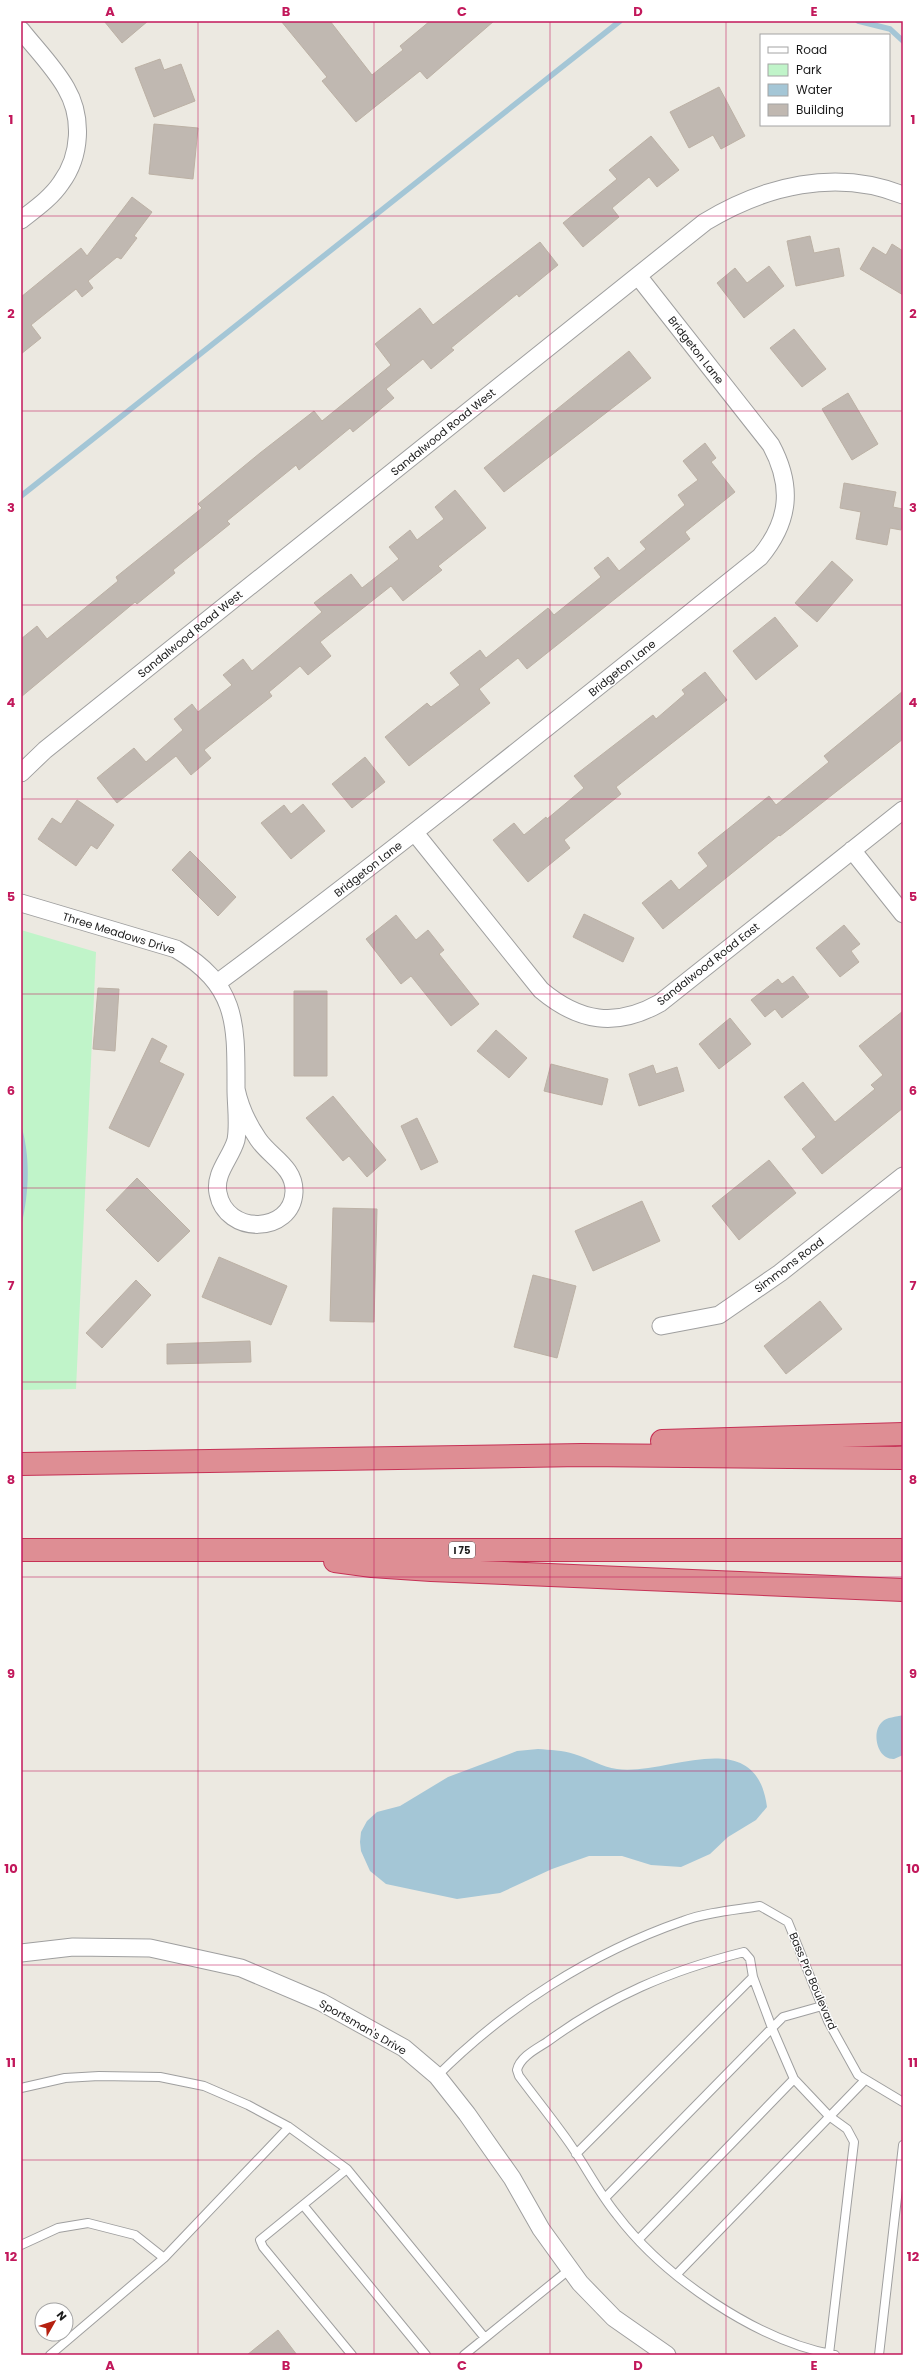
<svg xmlns="http://www.w3.org/2000/svg" width="924" height="2376" font-family="Poppins,sans-serif">
  <rect width="100%" height="100%" fill="#ece9e1"/>
  <path fill="#c0f4c9" d="M 21,930 L 96,952 L 76,1389 L 21,1390 Z"/>
  <path fill="#a4c6d6" d="M 21,1125 C 31,1157 29,1194 21,1227 Z
    M 903,1715 L 903,1755 C 900,1756 897,1758 894,1759 C 877,1760 871,1732 882,1722 C 887,1717 896,1717 903,1715 Z
    M 538,1749 C 550,1750 563,1750 574,1754 C 588,1758 602,1767 617,1769 C 668,1776 756,1722 767,1807 L 756,1820 L 728,1837 L 710,1854 L 681,1867 L 651,1865 L 622,1856 L 589,1856 L 552,1869 L 500,1893 L 457,1899 L 386,1884 L 370,1871 L 361,1851 L 360,1842 L 361,1832 L 367,1821 L 377,1812 L 400,1806 L 448,1777 L 517,1751 Z"/>
  <g fill="none" stroke-linecap="round" stroke-linejoin="round">
    <path stroke="#a4c6d6" stroke-width="5.5" d="M 858,21 L 890,29 L 903,41
      M 21,496 L 620,21"/>
  </g>
  <path fill="#c0b8b1" stroke="#bcb1a5" d="M 104,21 L 148,21 L 122,43 Z
    M 281,21 L 330,21 L 372,75 L 403,50 L 400,46 L 430,21 L 494,21 L 427,79 L 420,71 L 356,122 L 322,81 L 327,77 Z
    M 160,59 L 164,70 L 181,64 L 195,101 L 154,117 L 135,68 Z
    M 719,87 L 745,136 L 721,149 L 713,135 L 689,148 L 670,112 Z
    M 154,124 L 198,128 L 193,179 L 149,174 Z
    M 651,136 L 679,170 L 657,187 L 649,177 L 612,208 L 619,217 L 583,247 L 563,223 L 617,179 L 609,170 Z
    M 132,197 L 152,212 L 134,236 L 137,238 L 121,259 L 117,257 L 88,281 L 93,288 L 82,297 L 76,289 L 31,325 L 41,338 L 21,354 L 21,297 L 81,248 L 87,256 Z
    M 810,236 L 814,253 L 839,248 L 844,276 L 796,286 L 787,241 Z
    M 540,242 L 558,265 L 519,297 L 517,294 L 451,348 L 454,350 L 431,369 L 423,359 L 386,389 L 394,398 L 353,432 L 350,428 L 299,470 L 296,465 L 227,521 L 230,524 L 173,570 L 175,573 L 137,604 L 135,602 L 21,697 L 21,639 L 37,626 L 47,639 L 118,581 L 116,577 L 202,508 L 198,504 L 260,453 L 314,411 L 322,421 L 391,365 L 375,344 L 420,308 L 433,325 Z
    M 892,244 L 903,251 L 903,295 L 860,269 L 873,247 L 886,255 Z
    M 769,266 L 784,286 L 744,318 L 717,283 L 735,268 L 747,283 Z
    M 794,329 L 826,369 L 802,387 L 770,348 Z
    M 629,351 L 651,378 L 504,492 L 484,468 Z
    M 848,393 L 878,444 L 852,460 L 822,409 Z
    M 705,443 L 716,458 L 711,462 L 735,492 L 685,532 L 690,539 L 527,669 L 518,658 L 479,689 L 490,703 L 409,766 L 385,737 L 427,703 L 431,707 L 460,685 L 450,673 L 480,650 L 486,658 L 548,608 L 554,615 L 601,577 L 594,568 L 608,557 L 619,571 L 646,549 L 640,542 L 685,505 L 678,495 L 698,480 L 683,461 Z
    M 844,483 L 896,492 L 893,507 L 903,509 L 903,521 L 901,530 L 890,528 L 887,545 L 856,539 L 861,512 L 840,508 Z
    M 455,490 L 486,528 L 438,566 L 442,570 L 403,601 L 391,586 L 320,642 L 331,656 L 308,675 L 300,666 L 269,692 L 272,696 L 204,750 L 211,758 L 191,775 L 176,756 L 117,803 L 97,778 L 134,748 L 146,762 L 183,730 L 174,719 L 192,704 L 198,712 L 232,685 L 223,675 L 243,659 L 252,671 L 322,612 L 314,603 L 351,574 L 362,588 L 399,559 L 389,547 L 410,530 L 417,540 L 444,519 L 435,507 Z
    M 832,561 L 853,580 L 817,622 L 795,603 Z
    M 775,617 L 798,646 L 756,680 L 733,651 Z
    M 705,672 L 727,700 L 616,787 L 621,794 L 564,840 L 570,848 L 528,882 L 493,840 L 514,823 L 524,835 L 546,817 L 547,819 L 584,788 L 574,776 L 653,715 L 656,719 L 685,694 L 682,690 Z
    M 903,691 L 903,739 L 780,836 L 779,835 L 663,929 L 642,903 L 671,880 L 679,890 L 708,866 L 698,853 L 769,796 L 776,805 L 829,762 L 824,756 Z
    M 365,757 L 385,782 L 352,808 L 332,784 Z
    M 77,800 L 114,825 L 97,849 L 91,845 L 76,866 L 38,839 L 52,818 L 61,824 Z
    M 303,804 L 325,831 L 291,859 L 261,823 L 284,805 L 291,814 Z
    M 190,851 L 236,897 L 218,916 L 172,870 Z
    M 584,914 L 634,938 L 623,962 L 573,937 Z
    M 396,915 L 416,940 L 428,930 L 444,950 L 439,954 L 479,1004 L 451,1026 L 411,976 L 401,984 L 366,939 Z
    M 844,925 L 860,944 L 851,951 L 859,962 L 840,977 L 816,948 Z
    M 793,976 L 809,997 L 782,1018 L 775,1009 L 765,1017 L 751,1000 L 778,979 L 782,984 Z
    M 98,988 L 119,989 L 115,1051 L 93,1049 Z
    M 294,991 L 327,991 L 327,1076 L 294,1076 Z
    M 903,1011 L 903,1108 L 822,1174 L 802,1149 L 816,1137 L 784,1097 L 803,1082 L 835,1122 L 875,1089 L 871,1085 L 883,1075 L 859,1046 Z
    M 730,1018 L 751,1044 L 719,1069 L 699,1044 Z
    M 496,1030 L 527,1058 L 509,1078 L 477,1051 Z
    M 152,1038 L 167,1046 L 159,1062 L 184,1074 L 149,1147 L 109,1128 Z
    M 551,1064 L 608,1079 L 602,1105 L 544,1091 Z
    M 653,1065 L 656,1074 L 677,1067 L 684,1091 L 639,1106 L 629,1074 Z
    M 333,1096 L 386,1160 L 367,1177 L 349,1156 L 343,1161 L 306,1118 Z
    M 417,1118 L 438,1162 L 421,1170 L 401,1126 Z
    M 769,1160 L 796,1193 L 739,1240 L 712,1206 Z
    M 137,1178 L 190,1231 L 158,1262 L 106,1210 Z
    M 642,1201 L 660,1241 L 593,1271 L 575,1231 Z
    M 333,1208 L 377,1209 L 374,1322 L 330,1321 Z
    M 219,1257 L 287,1286 L 271,1325 L 202,1297 Z
    M 533,1275 L 576,1286 L 557,1358 L 514,1347 Z
    M 136,1280 L 151,1295 L 102,1348 L 86,1333 Z
    M 820,1301 L 842,1329 L 786,1374 L 764,1346 Z
    M 250,1341 L 251,1362 L 167,1364 L 167,1344 Z
    M 278,2330 L 297,2355 L 247,2355 Z"/>
  <g fill="none" stroke-linecap="round" stroke-linejoin="round">
    <g stroke="#9f9f9f" stroke-width="10">
      <path id="lane" d="M 822,2006 L 783,2017 L 772,2028 L 753,1977 L 750,1959 L 744,1952 C 669,1971 610,1996 547,2042 C 536,2049 520,2057 517,2070 L 519,2076 C 536,2099 554,2121 570,2144 C 586,2167 599,2193 617,2215 C 664,2277 757,2341 835,2355
        M 437,2076 C 506,2007 591,1953 683,1921 C 707,1912 735,1910 760,1906 L 788,1922 L 828,2021 L 858,2075 L 903,2102
        M 21,2088 L 65,2078 L 99,2076 L 160,2077 L 204,2086 L 248,2105 L 289,2127 L 347,2169
        M 576,2154 L 753,1977
        M 605,2198 L 772,2028 L 794,2079 L 829,2116 L 847,2129 L 854,2142 L 829,2354
        M 303,2205 L 426,2355
        M 638,2240 L 794,2079
        M 21,2245 L 58,2228 L 88,2223 L 135,2235 L 164,2258
        M 676,2275 L 865,2080
        M 50,2355 L 164,2258 L 289,2127
        M 352,2355 L 263,2247 L 260,2240 L 347,2169 L 485,2338
        M 464,2355 L 570,2269
        M 879,2355 L 903,2145"/>
    </g>
    <g stroke="#9f9f9f" stroke-width="19">
      <path id="street" d="M 21,30 C 36,49 54,67 66,88 C 83,117 81,156 61,183 C 51,198 35,209 21,220
        M 21,773 L 45,750 L 705,222 C 764,186 836,168 903,195
        M 415,833 L 541,990 C 579,1022 616,1028 660,1003 L 903,810
        M 852,850 L 903,914
        M 21,903 L 176,949 C 238,986 236,1023 236,1089 C 236,1105 239,1124 236,1140 C 231,1158 214,1173 218,1193 C 226,1236 292,1234 294,1192 C 295,1167 270,1157 258,1139 C 247,1123 240,1108 236,1089
        M 217,983 C 401,846 580,701 760,557 C 790,521 793,486 771,445 L 638,276
        M 661,1326 L 719,1315 L 780,1273 L 903,1176
        M 21,1953 L 73,1947 L 150,1948 L 241,1968 L 321,2002 L 404,2048 L 437,2076 L 467,2114 L 512,2178 L 541,2229 L 580,2283 L 614,2318 L 667,2355"/>
    </g>
    <g stroke="#c63155" stroke-width="24">
      <path id="highway" d="M 662,1441 L 903,1434
        M 21,1464 L 582,1455 L 903,1458
        M 21,1550 L 903,1550
        M 335,1561 L 372,1566 L 431,1570 L 903,1590"/>
    </g>
    <use href="#lane" stroke="#fff" stroke-width="8"/>
    <use href="#street" stroke="#fff" stroke-width="17"/>
    <use href="#highway" stroke="#de8e94" stroke-width="22"/>
  </g>
  <path fill="none" stroke="#c2185b" stroke-width="1" stroke-opacity="0.55" d="M 198,21 L 198,2355M 374,21 L 374,2355M 550,21 L 550,2355M 726,21 L 726,2355M 21,216 L 903,216M 21,411 L 903,411M 21,605 L 903,605M 21,799 L 903,799M 21,994 L 903,994M 21,1188 L 903,1188M 21,1382 L 903,1382M 21,1577 L 903,1577M 21,1771 L 903,1771M 21,1965 L 903,1965M 21,2160 L 903,2160"/>
  <g text-anchor="middle" stroke-width="3" stroke-linejoin="round" paint-order="stroke">
    <rect fill="#fff" stroke="#5f5f5f" stroke-width="1" x="449" y="1542" width="26" height="16" rx="3"/>
    <g font-size="10" font-weight="bold" fill="#1b1b1b">
      <text x="462" y="1554">I 75</text>
    </g>
    <g font-size="11" fill="#1b1b1b" stroke="#fff">
      <text transform="translate(696 350) rotate(52)" y="4">Bridgeton Lane</text>
      <text transform="translate(443 432) rotate(-39)" y="4">Sandalwood Road West</text>
      <text transform="translate(190 634) rotate(-39)" y="4">Sandalwood Road West</text>
      <text transform="translate(622 668) rotate(-39)" y="4">Bridgeton Lane</text>
      <text transform="translate(368 869) rotate(-38)" y="4">Bridgeton Lane</text>
      <text transform="translate(119 933) rotate(17)" y="4">Three Meadows Drive</text>
      <text transform="translate(708 964) rotate(-38)" y="4">Sandalwood Road East</text>
      <text transform="translate(789 1265) rotate(-37)" y="4">Simmons Road</text>
      <text transform="translate(813 1981) rotate(67)" y="4">Bass Pro Boulevard</text>
      <text transform="translate(363 2027) rotate(30)" y="4">Sportsman's Drive</text>
    </g>
  </g>
  <rect width="924" height="2376" fill="none" stroke="#ffffff" stroke-width="44"/>
  <rect x="760" y="34" width="130" height="92" fill="#ffffff" stroke="#a4a4a4"/>
  <rect x="768" y="47" width="20" height="6" fill="#ffffff" stroke="#a4a4a4"/>
  <text x="796" y="54" font-size="12" fill="#1b1b1b">Road</text>
  <rect x="768" y="64" width="20" height="12" fill="#c0f4c9" stroke="#a4a4a4"/>
  <text x="796" y="74" font-size="12" fill="#1b1b1b">Park</text>
  <rect x="768" y="84" width="20" height="12" fill="#a4c6d6" stroke="#a4a4a4"/>
  <text x="796" y="94" font-size="12" fill="#1b1b1b">Water</text>
  <rect x="768" y="104" width="20" height="12" fill="#c0b8b1" stroke="#a4a4a4"/>
  <text x="796" y="114" font-size="12" fill="#1b1b1b">Building</text>
  <g transform="translate(54 2322) rotate(51)"><circle r="19" fill="#ffffff" stroke="#a4a4a4"/>
  <path d="M0-3L7 15L0 10L-7 15Z" fill="#b52110"/>
  <text y="-6" font-size="11" font-weight="bold" text-anchor="middle" fill="#1b1b1b">N</text>
  </g>
  <rect x="22" y="22" width="880" height="2332" fill="none" stroke="#c2185b" stroke-width="1.5"/>
  <g font-size="13" text-anchor="middle" font-weight="bold" fill="#c2185b">
    <text x="110" y="16">A</text>
    <text x="286" y="16">B</text>
    <text x="462" y="16">C</text>
    <text x="638" y="16">D</text>
    <text x="814" y="16">E</text>
    <text x="11" y="124">1</text>
    <text x="913" y="124">1</text>
    <text x="11" y="318">2</text>
    <text x="913" y="318">2</text>
    <text x="11" y="512">3</text>
    <text x="913" y="512">3</text>
    <text x="11" y="707">4</text>
    <text x="913" y="707">4</text>
    <text x="11" y="901">5</text>
    <text x="913" y="901">5</text>
    <text x="11" y="1095">6</text>
    <text x="913" y="1095">6</text>
    <text x="11" y="1290">7</text>
    <text x="913" y="1290">7</text>
    <text x="11" y="1484">8</text>
    <text x="913" y="1484">8</text>
    <text x="11" y="1678">9</text>
    <text x="913" y="1678">9</text>
    <text x="11" y="1873">10</text>
    <text x="913" y="1873">10</text>
    <text x="11" y="2067">11</text>
    <text x="913" y="2067">11</text>
    <text x="11" y="2261">12</text>
    <text x="913" y="2261">12</text>
    <text x="110" y="2370">A</text>
    <text x="286" y="2370">B</text>
    <text x="462" y="2370">C</text>
    <text x="638" y="2370">D</text>
    <text x="814" y="2370">E</text>
  </g>
</svg>
